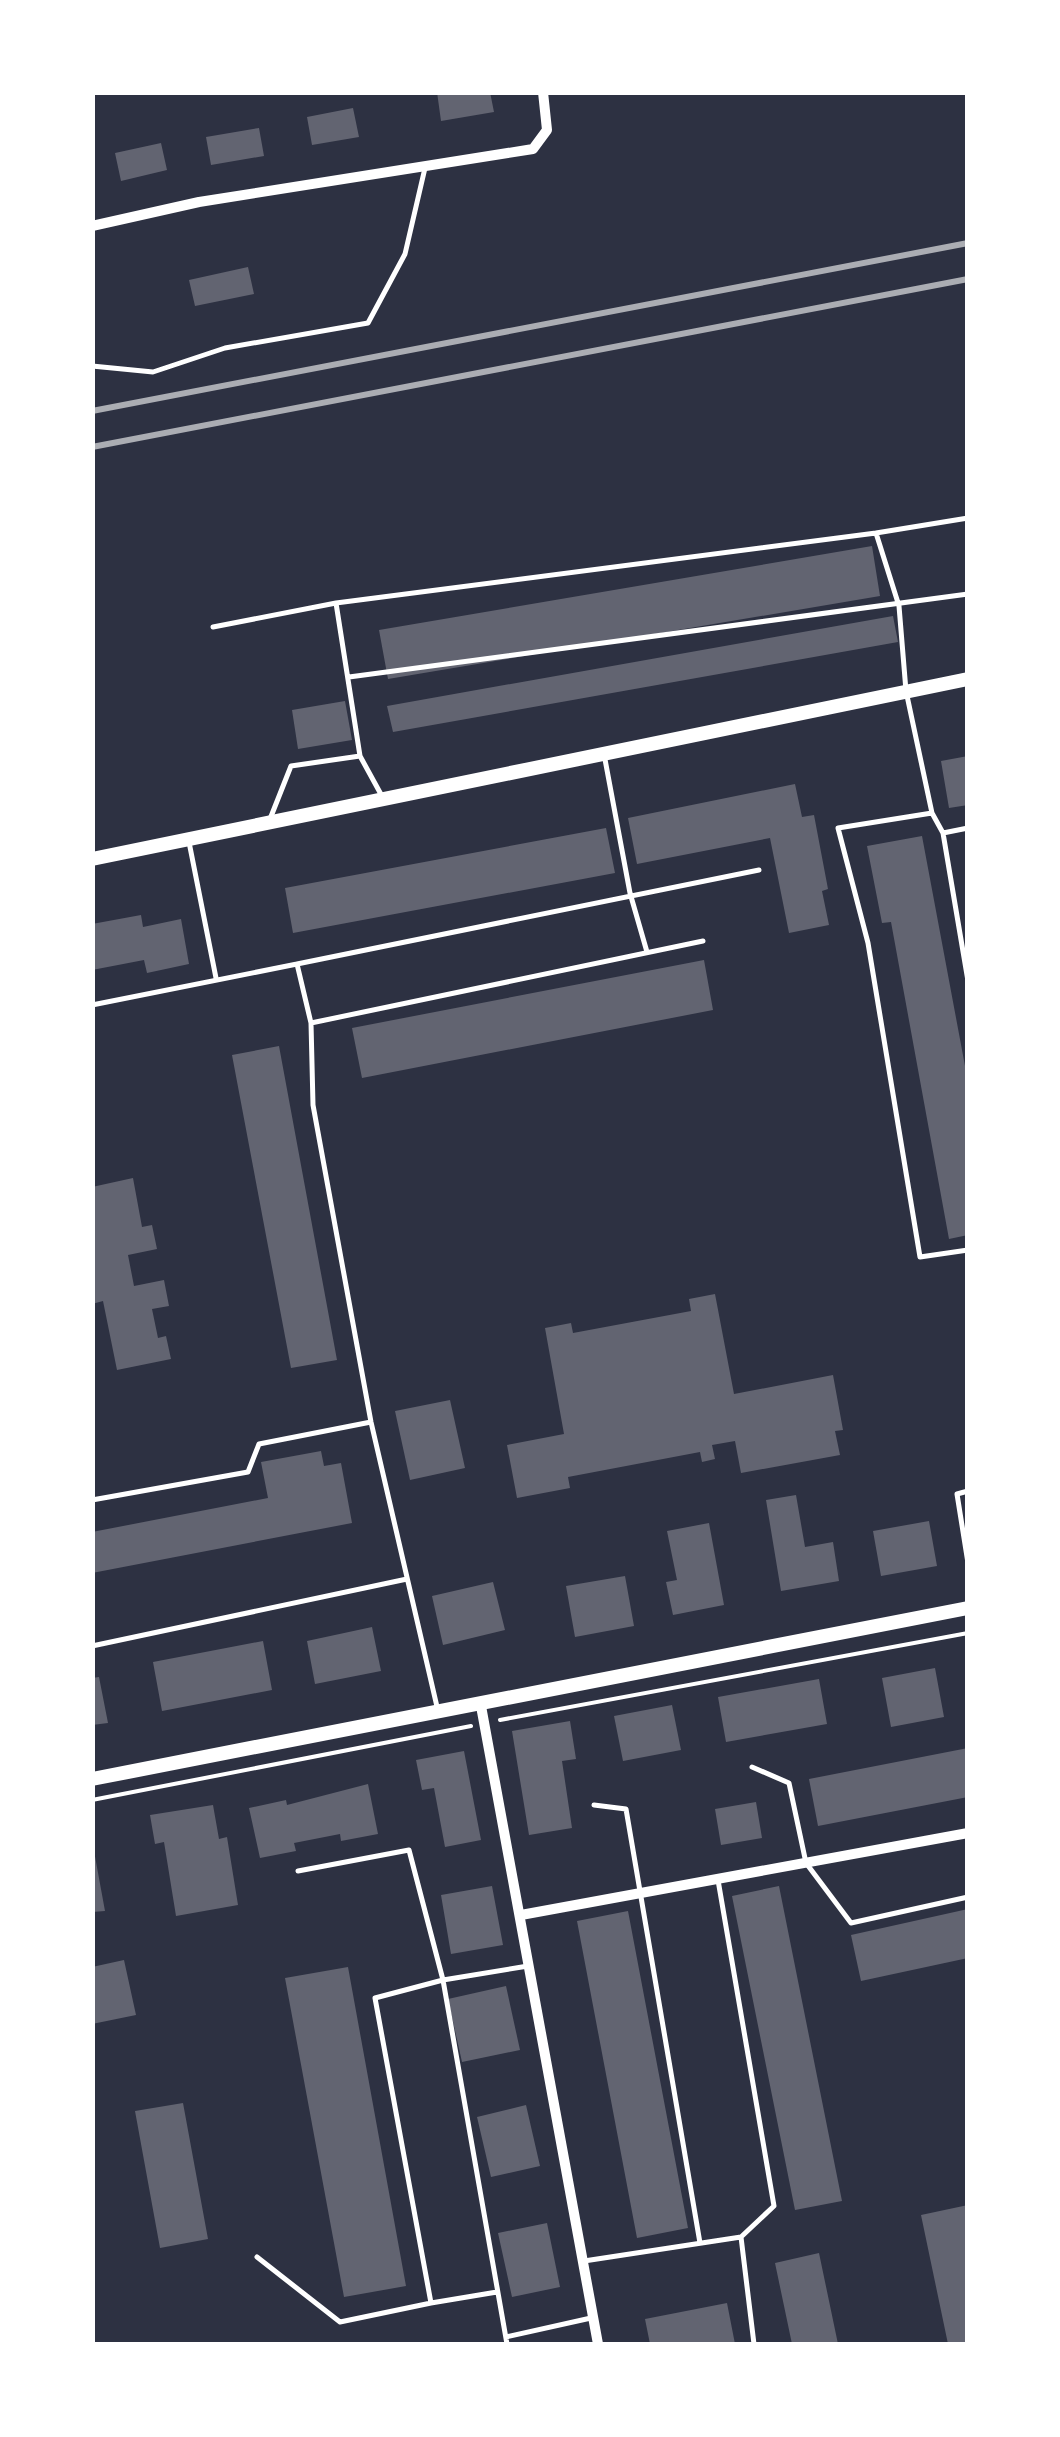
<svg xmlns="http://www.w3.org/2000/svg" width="1060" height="2437" font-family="'Fira Sans',sans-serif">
  <rect width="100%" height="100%" fill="#2d3142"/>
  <path fill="#626471" d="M 437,92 L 490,92 L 494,112 L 441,121 Z
    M 353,108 L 359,137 L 312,145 L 307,117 Z
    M 259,128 L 264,156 L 211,165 L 206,137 Z
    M 161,143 L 167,170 L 121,181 L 115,153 Z
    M 248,267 L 254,294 L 195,306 L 189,280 Z
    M 872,546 L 880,596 L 388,679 L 379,630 Z
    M 893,616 L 898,642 L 393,732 L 387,706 Z
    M 345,701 L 352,740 L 298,749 L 292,710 Z
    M 968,756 L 968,805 L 949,808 L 941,761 Z
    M 795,784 L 802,817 L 814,815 L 828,889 L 822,891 L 829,925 L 789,933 L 770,838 L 637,864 L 628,818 Z
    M 606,828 L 615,873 L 293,933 L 285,888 Z
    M 922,836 L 968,1082 L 968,1235 L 949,1239 L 891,922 L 882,923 L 867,846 Z
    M 141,915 L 143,927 L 181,919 L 189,964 L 147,973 L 144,960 L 92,970 L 92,924 Z
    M 704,960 L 713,1010 L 362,1078 L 352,1028 Z
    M 279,1046 L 337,1360 L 291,1368 L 232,1055 Z
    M 133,1178 L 142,1227 L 152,1225 L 157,1249 L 128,1255 L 134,1286 L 164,1280 L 169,1306 L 152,1309 L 158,1338 L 166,1336 L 171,1359 L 117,1370 L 103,1301 L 92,1304 L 92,1187 Z
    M 715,1294 L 734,1394 L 833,1375 L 843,1430 L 835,1431 L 840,1455 L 741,1473 L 735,1441 L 712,1445 L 715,1459 L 702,1462 L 700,1452 L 568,1477 L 570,1488 L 517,1498 L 507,1445 L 564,1434 L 545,1328 L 571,1323 L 573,1333 L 691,1311 L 689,1299 Z
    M 450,1400 L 465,1468 L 410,1480 L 395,1411 Z
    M 321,1451 L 324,1466 L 341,1463 L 352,1523 L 92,1573 L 92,1532 L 268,1498 L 261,1462 Z
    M 796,1495 L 805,1547 L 833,1542 L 839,1581 L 781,1591 L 766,1500 Z
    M 929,1521 L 937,1566 L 881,1576 L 873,1531 Z
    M 709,1523 L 724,1605 L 673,1615 L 666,1582 L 677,1580 L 667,1531 Z
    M 625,1576 L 634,1626 L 575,1637 L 566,1586 Z
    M 493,1582 L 505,1630 L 443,1645 L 432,1596 Z
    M 372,1627 L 381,1671 L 315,1684 L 307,1641 Z
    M 263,1641 L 272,1690 L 162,1711 L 153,1662 Z
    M 935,1668 L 944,1717 L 891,1727 L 882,1678 Z
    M 99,1677 L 108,1723 L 92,1725 L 92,1678 Z
    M 819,1679 L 827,1724 L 726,1742 L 718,1697 Z
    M 672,1705 L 681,1750 L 623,1761 L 614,1716 Z
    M 570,1721 L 576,1759 L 562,1761 L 572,1828 L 529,1835 L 512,1731 Z
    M 968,1748 L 968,1797 L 818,1826 L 809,1779 Z
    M 464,1751 L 481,1840 L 445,1847 L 434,1788 L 422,1790 L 416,1760 Z
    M 368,1784 L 378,1834 L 341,1841 L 340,1834 L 294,1843 L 296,1851 L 260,1858 L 249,1808 L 286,1800 L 287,1805 Z
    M 756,1802 L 762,1838 L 721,1845 L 715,1809 Z
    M 213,1805 L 219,1839 L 227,1837 L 238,1905 L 176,1916 L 164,1842 L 155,1844 L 150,1815 Z
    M 92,1840 L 105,1911 L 92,1912 Z
    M 492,1886 L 503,1945 L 451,1954 L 441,1895 Z
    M 779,1886 L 842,2201 L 795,2210 L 732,1896 Z
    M 968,1909 L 968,1958 L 861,1981 L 851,1935 Z
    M 628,1911 L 688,2228 L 637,2238 L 577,1921 Z
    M 124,1960 L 136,2015 L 92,2024 L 92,1967 Z
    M 348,1967 L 406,2286 L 344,2297 L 285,1978 Z
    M 506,1986 L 520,2050 L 462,2062 L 448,1999 Z
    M 183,2103 L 208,2239 L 160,2248 L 135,2111 Z
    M 526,2105 L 540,2166 L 491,2177 L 477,2117 Z
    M 968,2205 L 968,2344 L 948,2344 L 921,2215 Z
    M 547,2223 L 560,2287 L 512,2297 L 498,2233 Z
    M 819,2253 L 838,2344 L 792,2344 L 775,2263 Z
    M 727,2303 L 735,2344 L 650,2344 L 645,2319 Z"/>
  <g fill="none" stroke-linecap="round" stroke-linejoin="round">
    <path stroke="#fff" stroke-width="4" d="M 500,1720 L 968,1633
      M 92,1800 L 471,1726"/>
    <path stroke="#fff" stroke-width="5" d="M 92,366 L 153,372 L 225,348 L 368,323 L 405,254 L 425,168
      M 876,533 L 968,518
      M 336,603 L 360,756 L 383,798
      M 213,627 L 336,603 L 876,533 L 899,606 L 906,691 L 932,813 L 838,828 L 868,943 L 920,1257 L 968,1250
      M 349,677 L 968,594
      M 604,754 L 630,893 L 647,952
      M 932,813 L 943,833 L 968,828
      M 270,819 L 291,766 L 360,756
      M 943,833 L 968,981
      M 189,842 L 216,978
      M 92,1005 L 297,964
      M 311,1023 L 703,941
      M 968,1491 L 957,1494 L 968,1563
      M 92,1500 L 248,1472 L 259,1444 L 371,1422
      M 92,1646 L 407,1579
      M 438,1711 L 371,1422 L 313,1105 L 311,1023 L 297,964 L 759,870
      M 752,1767 L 789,1783 L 806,1863 L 851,1923 L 968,1897
      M 594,1805 L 626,1809 L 700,2243
      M 298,1871 L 409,1850 L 443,1980 L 528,1966
      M 718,1880 L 774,2206 L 741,2237
      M 257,2257 L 340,2322 L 431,2303 L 375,1998 L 443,1980 L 507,2344
      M 584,2261 L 741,2237 L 754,2344
      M 431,2303 L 497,2292
      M 506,2337 L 591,2318"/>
    <path stroke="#fff" stroke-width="10" d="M 92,226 L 199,202 L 533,149 L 547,130 L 543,92
      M 481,1706 L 598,2344
      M 521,1915 L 968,1833"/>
    <path stroke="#fff" stroke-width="14" d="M 92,859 L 968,679
      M 92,1779 L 968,1608"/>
    <path stroke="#abadb3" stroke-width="6" d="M 92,411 L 968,243
      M 92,447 L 968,279"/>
  </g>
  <rect width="1060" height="2437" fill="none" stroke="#ffffff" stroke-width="190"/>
</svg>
